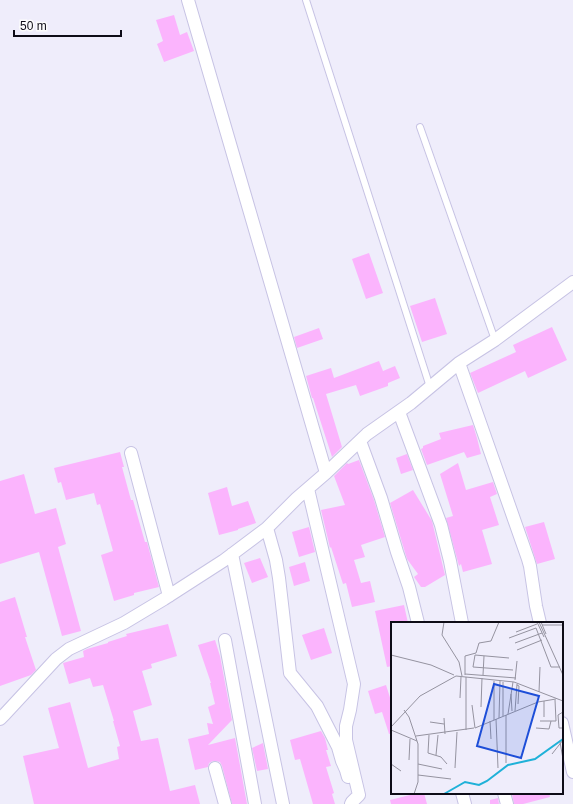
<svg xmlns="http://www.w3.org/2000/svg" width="573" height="804" font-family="Helvetica,sans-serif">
  <rect width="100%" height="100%" fill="#efedfb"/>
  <path fill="#fbb4fd" d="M 174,15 L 180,35 L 187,32 L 194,51 L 164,62 L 157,44 L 163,41 L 156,20 Z
    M 369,253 L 383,293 L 366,299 L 352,259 Z
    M 435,298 L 447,334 L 422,342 L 410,306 Z
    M 552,327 L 567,360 L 528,378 L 525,371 L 478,393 L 470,373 L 516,352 L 513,345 Z
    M 319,328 L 323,339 L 297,348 L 294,337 Z
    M 379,361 L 383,371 L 395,366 L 400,378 L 388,383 L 388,386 L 360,396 L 356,385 L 326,394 L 342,447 L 332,457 L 313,398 L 312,398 L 306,376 L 331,368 L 334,378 Z
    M 473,425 L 477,438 L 481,454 L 467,458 L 464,452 L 427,465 L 421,449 L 423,448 L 423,446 L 441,439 L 439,433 Z
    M 120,452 L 124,467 L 122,467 L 131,500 L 133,500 L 145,542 L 147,542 L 159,587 L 134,593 L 134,595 L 114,601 L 101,555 L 113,551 L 100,504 L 97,505 L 94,493 L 66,500 L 61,482 L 58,483 L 54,468 Z
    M 407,454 L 413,470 L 401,474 L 396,458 Z
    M 359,460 L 374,500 L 385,537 L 361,545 L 365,557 L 354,560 L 361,583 L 370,581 L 375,602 L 352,607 L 346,583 L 343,584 L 331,547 L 330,548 L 321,510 L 345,505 L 334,476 L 347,463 L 348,464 Z
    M 458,463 L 466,490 L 493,482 L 497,494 L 490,497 L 499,525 L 482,530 L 492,564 L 463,572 L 461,564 L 459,566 L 446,518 L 453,516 L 440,474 Z
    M 24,474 L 35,514 L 56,508 L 66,544 L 58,547 L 81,631 L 62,636 L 39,552 L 0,564 L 0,481 Z
    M 227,487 L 232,506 L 248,501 L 256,523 L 238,529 L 238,530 L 219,535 L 208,493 Z
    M 413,490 L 432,521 L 445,575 L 425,587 L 421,587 L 414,577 L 418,574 L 407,559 L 390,503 Z
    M 544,522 L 555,559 L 537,564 L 525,527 Z
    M 309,527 L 315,552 L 299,557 L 292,532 Z
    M 260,558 L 268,577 L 252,583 L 244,563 Z
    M 305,562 L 310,581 L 294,586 L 289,567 Z
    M 15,597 L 27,637 L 25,637 L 36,670 L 31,675 L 0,686 L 0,602 Z
    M 404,605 L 408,623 L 392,623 L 392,666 L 387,667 L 375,611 Z
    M 168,624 L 177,656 L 151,664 L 152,668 L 142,671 L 152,705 L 133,711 L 141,741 L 158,738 L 170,791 L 195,785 L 200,804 L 34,804 L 23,756 L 59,748 L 48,708 L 70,702 L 88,768 L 119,759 L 117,747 L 120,746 L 113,721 L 114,721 L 103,685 L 93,687 L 90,678 L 69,684 L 63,663 L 84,657 L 83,651 L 87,649 L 108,643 L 108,642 L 127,636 L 126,634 Z
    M 324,628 L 332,653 L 311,660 L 302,635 Z
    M 215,640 L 220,656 L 232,720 L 208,745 L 235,738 L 247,804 L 232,804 L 222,766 L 220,762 L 216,761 L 213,761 L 209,763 L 208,767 L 195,770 L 188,739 L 209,734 L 207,723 L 213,724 L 208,707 L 215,704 L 210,683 L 211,683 L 198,645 Z
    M 386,685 L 392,704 L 392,733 L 389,734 L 382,712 L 375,714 L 368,691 Z
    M 321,731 L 325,738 L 328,750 L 326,750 L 331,766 L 326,767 L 334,793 L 332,794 L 335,804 L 313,804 L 300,759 L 295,760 L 290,740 Z
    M 263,743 L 268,769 L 257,771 L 252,748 Z
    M 418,793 L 424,793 L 427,804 L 391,804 L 390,800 Z
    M 517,793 L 549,793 L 550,797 L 523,804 L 514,804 L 512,794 Z
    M 498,798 L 499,804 L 490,804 L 490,800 Z"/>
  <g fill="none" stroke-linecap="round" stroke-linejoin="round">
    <g stroke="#c7c3e4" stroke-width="8">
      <path id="lane" d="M 306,0 L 430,387
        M 420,127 L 495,340"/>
    </g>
    <g stroke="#c7c3e4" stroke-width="14">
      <path id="street" d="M 188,0 L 326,473
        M 459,363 L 528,559 L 530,566 L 536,606 L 540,623
        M 399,412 L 441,525 L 450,561 L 462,623
        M 360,441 L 381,498 L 397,552 L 409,587 L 418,623
        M 131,453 L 169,596
        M 308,489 L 354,684 L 350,710 L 346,726 L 346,740 L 359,795 L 352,802 L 351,804
        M 267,528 L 276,560 L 279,578 L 290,673 L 317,706 L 338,747 L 342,761 L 346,770 L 348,777
        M 232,554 L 283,804
        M 225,640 L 255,804
        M 0,719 L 5,714 L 56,659 L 69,649 L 124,623 L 164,599 L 223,561 L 267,528 L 297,498 L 326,473 L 367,434 L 411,403 L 459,363 L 495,340 L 573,282
        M 562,723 L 573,772
        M 215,768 L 225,804
        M 462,793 L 465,804
        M 504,793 L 507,804"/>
    </g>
    <use href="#lane" stroke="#fff" stroke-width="6"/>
    <use href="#street" stroke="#fff" stroke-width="12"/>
  </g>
  <g transform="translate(391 622)">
    <rect width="172" height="172" fill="#efedfb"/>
    <path fill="none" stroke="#1fb1d8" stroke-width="2" d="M 53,172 L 74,160 L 88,163 L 96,159 L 117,143 L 144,137 L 172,117"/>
    <path fill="none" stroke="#9593a0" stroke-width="1" d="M 53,0 L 51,13 L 68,40 L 71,54M 146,0 L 153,15M 148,0 L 172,53M 150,0 L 155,12M 151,3 L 172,3M 125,10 L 146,2M 118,16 L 145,6 L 160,45 L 169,45M 124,21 L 151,11M 126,28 L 151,18M 0,33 L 40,43 L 63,53M 118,36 L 84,33 L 82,45 L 122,48M 74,52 L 125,56M 74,53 L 74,34 L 85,31 L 88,21 L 100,19 L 108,0M 92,53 L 93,34M 75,55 L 75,108M 124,58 L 126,39M 126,63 L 128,64 L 127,82M 148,70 L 149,45M 120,72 L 121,89M 69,76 L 70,55M 153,79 L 153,95M 81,83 L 84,106 L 147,80 L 165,77M 90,85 L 91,56M 13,88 L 18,95 L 27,122 L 27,160 L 23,172M 124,89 L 126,62M 172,90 L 167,93 L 168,106 L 172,106M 117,92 L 122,60M 115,93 L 115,141M 112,94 L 112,60M 53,96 L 54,112M 108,96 L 109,59M 105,97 L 107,146M 103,98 L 103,59M 99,99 L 100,117M 149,99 L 165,99 L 164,78M 39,100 L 53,102M 0,105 L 29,74 L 65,54 L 123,60 L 172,79M 145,106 L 158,107 L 160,99M 0,108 L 26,119M 38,113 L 37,131 L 50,135 L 56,142M 25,114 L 83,106M 169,120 L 172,137M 161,132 L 172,118M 45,133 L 47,113M 18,138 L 19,117M 0,142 L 10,149M 27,142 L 51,147M 64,146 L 66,110M 27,153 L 60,157"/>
    <path fill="#1d4ed8" fill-opacity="0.15" stroke="#1d4ed8" stroke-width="2" d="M 103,62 L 148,74 L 130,136 L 86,124 Z"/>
    <rect width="172" height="172" fill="none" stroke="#0e0c17" stroke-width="2"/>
  </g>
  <path d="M14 30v6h107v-6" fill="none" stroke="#0e0c17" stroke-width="2"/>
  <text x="20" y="30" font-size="12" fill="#0e0c17" stroke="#fcfcfc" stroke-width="3" paint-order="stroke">50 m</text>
</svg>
